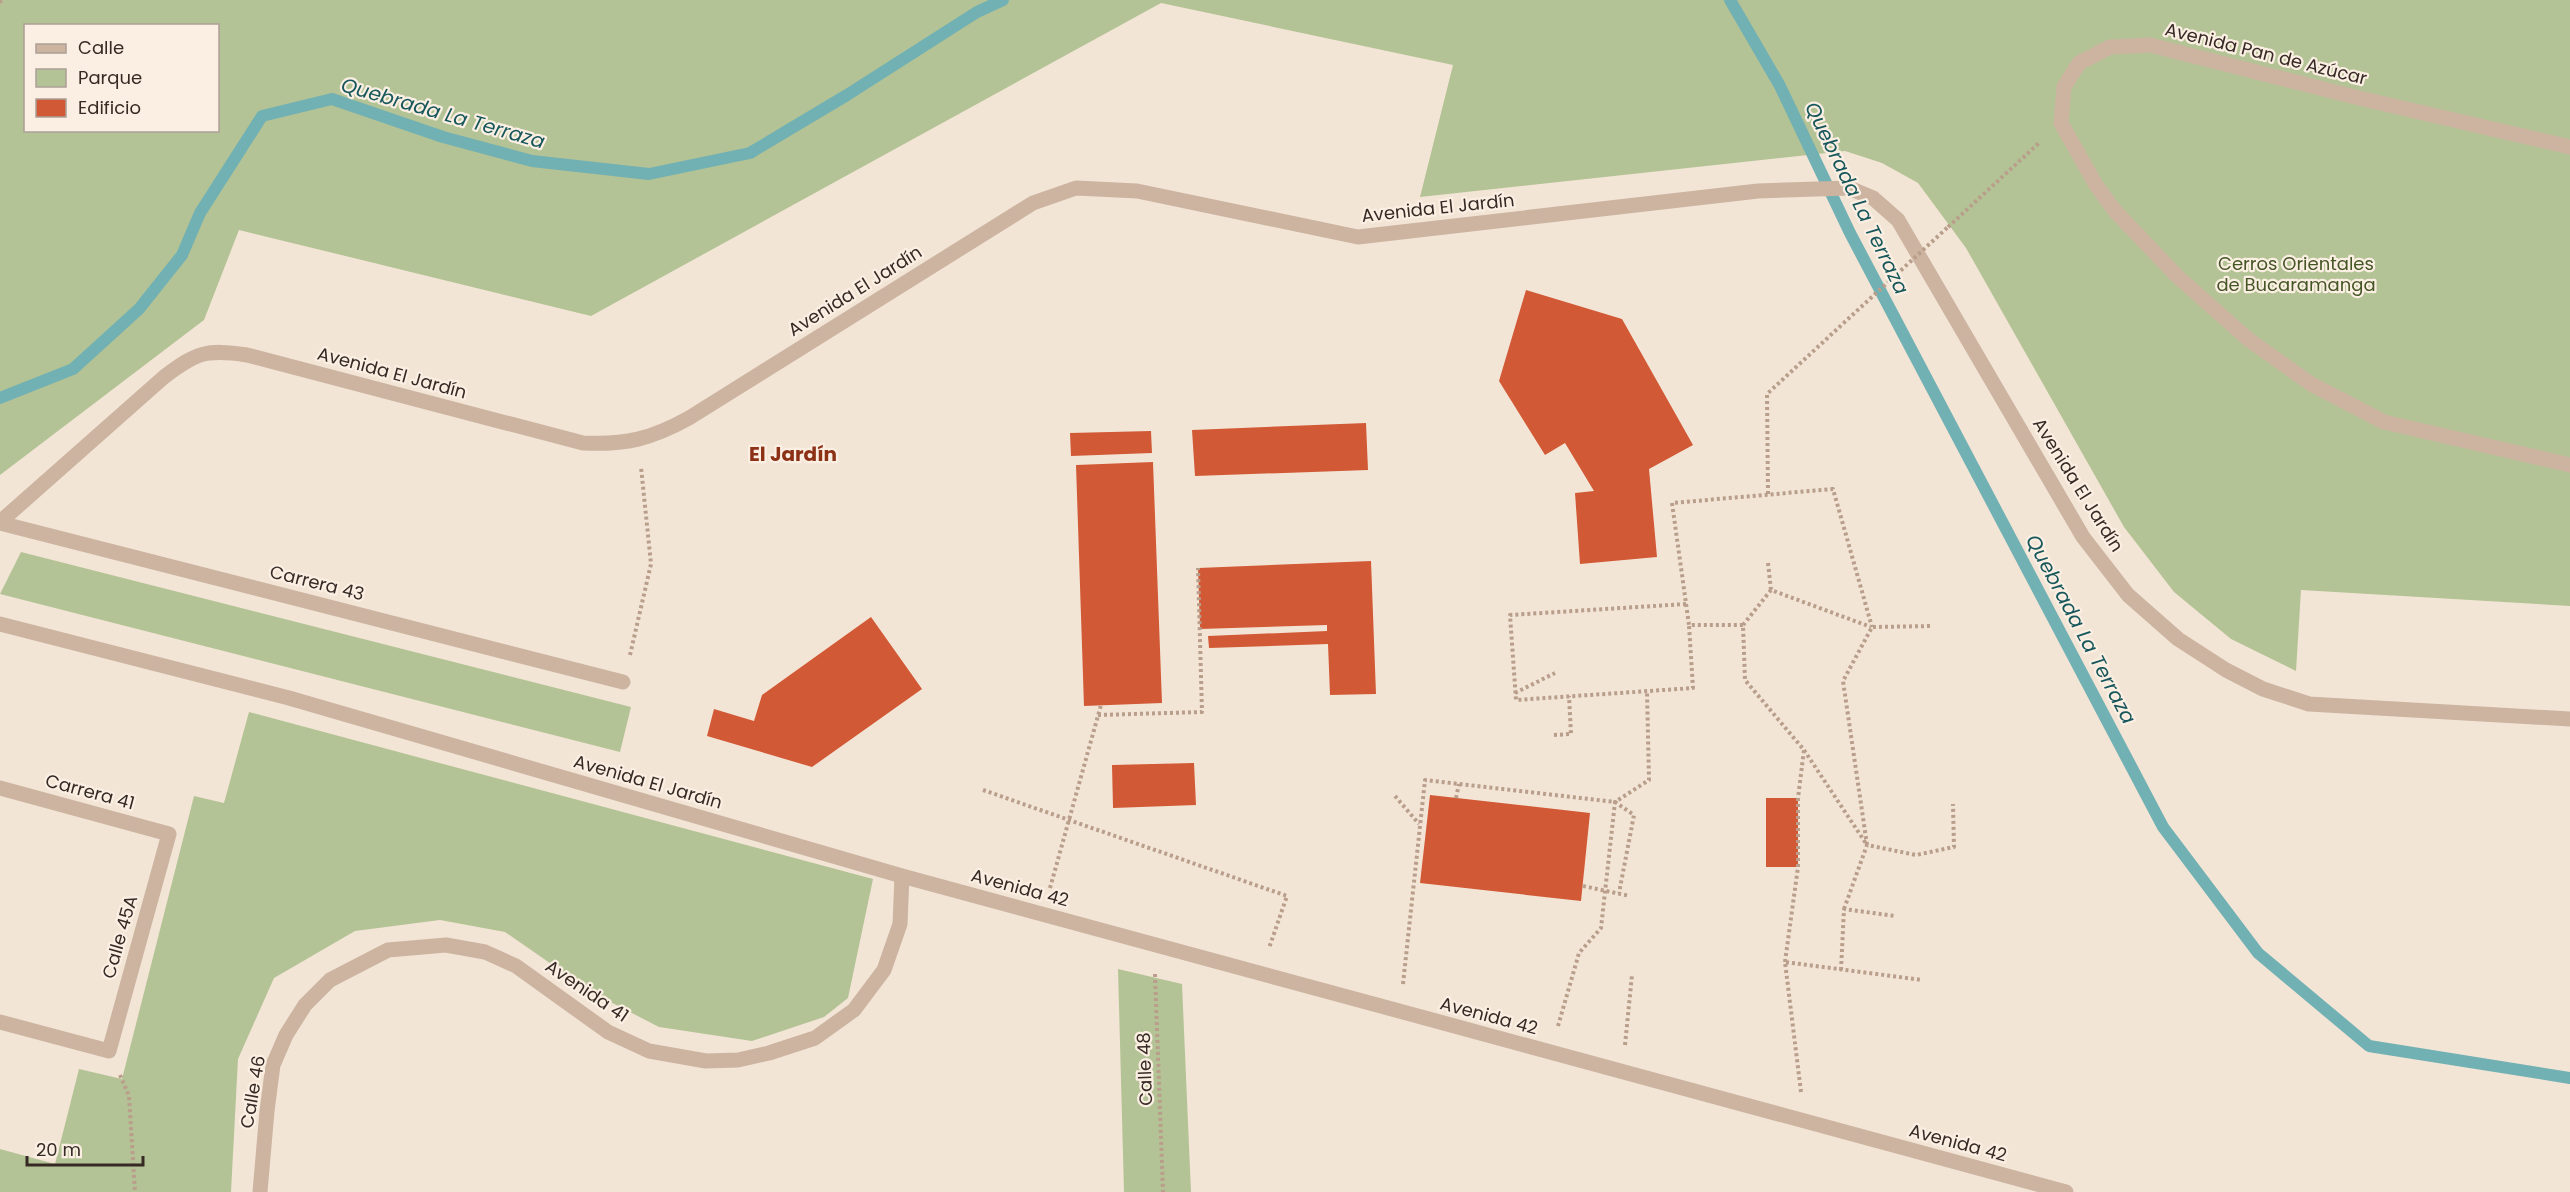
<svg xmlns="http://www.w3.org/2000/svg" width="2570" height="1192" font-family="Poppins,sans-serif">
  <rect width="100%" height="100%" fill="#f3e5d6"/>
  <path fill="#b4c395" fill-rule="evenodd" d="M 0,0 L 2570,0 L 2570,606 L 2301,590 L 2296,671 L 2231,639 L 2174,592 L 2124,527 L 1966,248 L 1918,183 L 1882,163 L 1845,151 L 1420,197 L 1453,65 L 1161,3 L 591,316 L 239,230 L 204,320 L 0,475 ZM 26,26 L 218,26 L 218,130 L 26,130 Z
    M 21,552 L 631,707 L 620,752 L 0,594 Z
    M 249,712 L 873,879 L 848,998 L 824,1017 L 752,1041 L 659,1027 L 593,993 L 505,932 L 440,920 L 355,931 L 274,978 L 238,1059 L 231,1192 L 0,1192 L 0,1149 L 55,1164 L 79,1069 L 122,1079 L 194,796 L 224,803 Z
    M 1118,969 L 1182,984 L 1191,1192 L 1124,1192 Z"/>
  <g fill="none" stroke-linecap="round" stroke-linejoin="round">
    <path stroke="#72b1b3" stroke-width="12" d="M 1730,0 L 1780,86 L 1850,233 L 2163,827 L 2258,953 L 2369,1046 L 2570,1078
      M 0,398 L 73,369 L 139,309 L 182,255 L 200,213 L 262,116 L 332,99 L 443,137 L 532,161 L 649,174 L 750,153 L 847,95 L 977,12 L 1003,0"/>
  </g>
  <path fill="#d25935" d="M 1526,290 L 1622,319 L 1693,445 L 1649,469 L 1657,557 L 1580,564 L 1575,493 L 1594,491 L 1565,443 L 1545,455 L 1499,381 Z
    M 1366,423 L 1368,470 L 1195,476 L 1192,430 Z
    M 1151,431 L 1152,453 L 1071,456 L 1070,433 Z
    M 1153,462 L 1162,703 L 1084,706 L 1076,465 Z
    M 1371,561 L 1376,694 L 1330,695 L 1328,644 L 1209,648 L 1208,636 L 1327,631 L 1327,625 L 1200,629 L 1198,568 Z
    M 871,617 L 922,689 L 812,767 L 707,736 L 714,709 L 754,721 L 762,695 Z
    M 1194,763 L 1196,805 L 1113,808 L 1112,765 Z
    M 1430,795 L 1590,813 L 1581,901 L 1420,883 Z
    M 1766,798 L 1798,798 L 1798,867 L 1766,867 Z"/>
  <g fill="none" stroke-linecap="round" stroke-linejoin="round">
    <path stroke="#b89e8b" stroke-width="4" stroke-dasharray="3 3" stroke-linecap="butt" d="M 0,3 L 1,0
      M 1948,227 L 2040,142
      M 1768,494 L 1767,394 L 1861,307
      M 1768,563 L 1771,590
      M 1686,604 L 1510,615 L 1516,700 L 1693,688 L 1689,625
      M 1743,625 L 1771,590 L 1871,627
      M 630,655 L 651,564 L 641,467
      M 1515,693 L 1555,673
      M 1098,715 L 1202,712 L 1198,568
      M 1554,735 L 1571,734 L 1569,696
      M 1804,750 L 1867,845 L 1843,681 L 1872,627 L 1932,626
      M 983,790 L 1287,896 L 1269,948
      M 1395,796 L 1419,824
      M 1456,798 L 1459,784
      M 1583,886 L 1630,896
      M 1050,888 L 1101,705
      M 1844,909 L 1867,845 L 1916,855 L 1954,847 L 1953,804
      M 1785,962 L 1798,867 L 1798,798 L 1804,750 L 1745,680 L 1743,625 L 1689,625 L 1672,503 L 1833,489 L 1872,627
      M 1841,970 L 1844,909 L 1895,916
      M 1155,974 L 1163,1192
      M 1403,984 L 1425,780 L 1615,802 L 1634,815 L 1619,893
      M 1558,1026 L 1579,953 L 1601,928 L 1615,802 L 1649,780 L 1647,691
      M 1625,1045 L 1632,975
      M 120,1075 L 129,1096 L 135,1192
      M 1801,1092 L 1785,962 L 1922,980"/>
    <path stroke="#ccb4a1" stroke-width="15" d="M 2570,147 L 2359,98 L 2150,45 L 2110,47 L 2079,63 L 2064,87 L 2061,123 L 2096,185 L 2115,211 L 2177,276 L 2249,340 L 2311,384 L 2384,422 L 2570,465
      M 0,522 L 164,377 C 197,352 206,349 247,355 L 583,443 C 626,445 651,439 689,418 L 1033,203 L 1076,188 L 1137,191 L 1358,237 L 1758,191 L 1849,188 L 1873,198 L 1898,220 L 2083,537 L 2128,595 L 2178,639 L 2226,670 L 2263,689 L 2309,704 L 2570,719
      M 0,523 L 623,682
      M 0,624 L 289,698 L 902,876 L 2066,1192
      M 0,788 L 169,834 L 109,1051 L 0,1022
      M 260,1192 L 267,1111 L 273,1065 L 286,1035 L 305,1005 L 330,980 L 388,950 L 446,945 L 485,952 L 516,966 L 608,1032 L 649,1051 L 706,1061 L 738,1060 L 769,1053 L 815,1038 L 854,1010 L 884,970 L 900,924 L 902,876"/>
    <path stroke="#b89e8b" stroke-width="4" stroke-dasharray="3 3" stroke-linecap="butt" d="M 1861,307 L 1948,227"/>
  </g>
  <g text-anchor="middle" stroke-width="4.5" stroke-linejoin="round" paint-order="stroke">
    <g font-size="18" fill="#362a25" stroke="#fbefe3">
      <text transform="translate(2266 54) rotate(14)" y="6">Avenida Pan de Azúcar</text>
      <text transform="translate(1438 208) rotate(-6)" y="6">Avenida El Jardín</text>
      <text transform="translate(855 291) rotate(-32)" y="6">Avenida El Jardín</text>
      <text transform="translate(392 373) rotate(15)" y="6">Avenida El Jardín</text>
      <text transform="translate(2078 485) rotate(58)" y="6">Avenida El Jardín</text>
      <text transform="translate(317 583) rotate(14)" y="6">Carrera 43</text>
      <text transform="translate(648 782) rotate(16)" y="6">Avenida El Jardín</text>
      <text transform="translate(90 792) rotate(15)" y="6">Carrera 41</text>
      <text transform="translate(1020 888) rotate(15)" y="6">Avenida 42</text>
      <text transform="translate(120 937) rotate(-74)" y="6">Calle 45A</text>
      <text transform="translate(587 991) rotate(34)" y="6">Avenida 41</text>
      <text transform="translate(1489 1016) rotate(15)" y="6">Avenida 42</text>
      <text transform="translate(1145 1069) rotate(-92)" y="6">Calle 48</text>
      <text transform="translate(253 1092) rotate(-80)" y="6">Calle 46</text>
      <text transform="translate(1958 1143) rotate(15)" y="6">Avenida 42</text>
    </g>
    <g font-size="18" fill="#455626" stroke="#fbefe3">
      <text x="2296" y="270">Cerros Orientales<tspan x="2296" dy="21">de Bucaramanga</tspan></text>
    </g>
    <g font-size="20" font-style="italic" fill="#17575b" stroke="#fbefe3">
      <text transform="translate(443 113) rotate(16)" y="7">Quebrada La Terraza</text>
      <text transform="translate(1857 198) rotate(64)" y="7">Quebrada La Terraza</text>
      <text transform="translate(2081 629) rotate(62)" y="7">Quebrada La Terraza</text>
    </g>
    <g font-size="20" font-weight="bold" fill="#8c3116" stroke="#fbefe3">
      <text x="793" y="461">El Jardín</text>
    </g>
  </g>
  <rect x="24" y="24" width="195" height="108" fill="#fbefe3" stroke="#aca097" stroke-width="1.5"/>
  <rect x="36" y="44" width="30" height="9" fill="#ccb4a1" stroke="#aca097" stroke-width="1.5"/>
  <text x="78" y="54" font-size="18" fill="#362a25">Calle</text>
  <rect x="36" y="69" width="30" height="18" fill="#b4c395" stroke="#aca097" stroke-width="1.5"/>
  <text x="78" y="84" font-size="18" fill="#362a25">Parque</text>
  <rect x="36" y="99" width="30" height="18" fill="#d25935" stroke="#aca097" stroke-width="1.5"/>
  <text x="78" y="114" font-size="18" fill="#362a25">Edificio</text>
  <path d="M27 1156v9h116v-9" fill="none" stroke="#362a25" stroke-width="3"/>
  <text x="36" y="1156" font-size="18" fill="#362a25" stroke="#fbefe3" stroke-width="4.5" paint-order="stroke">20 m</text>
</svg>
